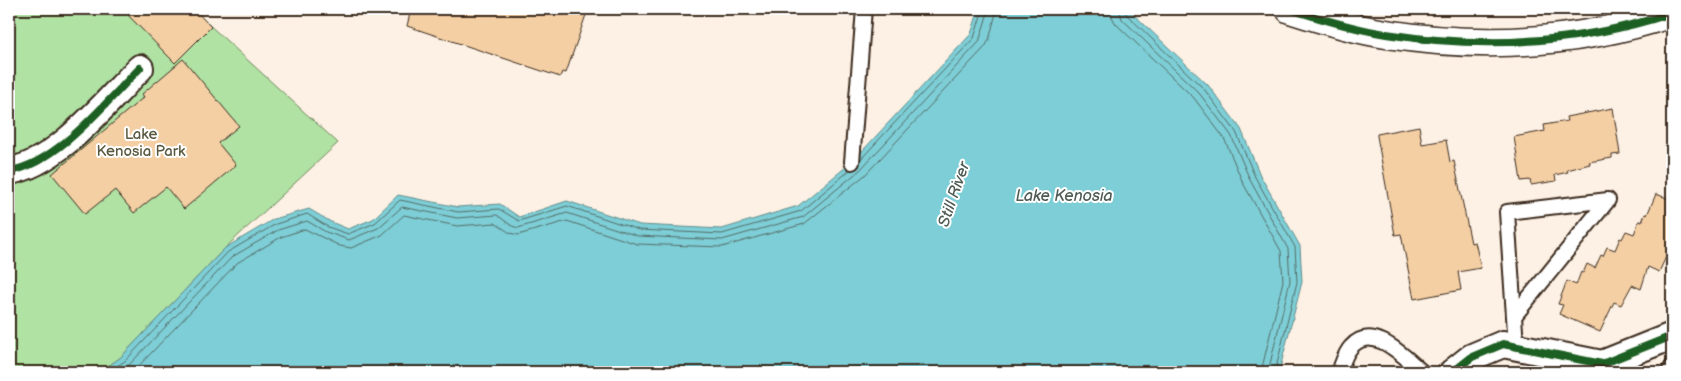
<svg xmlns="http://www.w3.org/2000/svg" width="1681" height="381" font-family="'Balsamiq Sans',sans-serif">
  <rect width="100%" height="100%" fill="#fcf1e4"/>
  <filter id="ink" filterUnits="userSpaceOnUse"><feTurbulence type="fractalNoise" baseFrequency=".02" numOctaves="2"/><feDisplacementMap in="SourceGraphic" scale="10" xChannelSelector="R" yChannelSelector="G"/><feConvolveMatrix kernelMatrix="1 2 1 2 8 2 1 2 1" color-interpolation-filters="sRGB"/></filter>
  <g filter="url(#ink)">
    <path fill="#afe2a3" stroke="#758660" d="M 9,9 L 192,9 L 338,143 L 225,248 L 121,357 L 100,372 L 9,372 Z"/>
    <path fill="#7dced6" stroke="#638c8c" d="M 979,9 L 1128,9 L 1208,85 L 1241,129 L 1260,175 L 1300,246 L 1302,282 L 1279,372 L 100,372 L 121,357 L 225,248 L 274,219 L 309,209 L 331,222 L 348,229 L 373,219 L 398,195 L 458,207 L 500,204 L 519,217 L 567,201 L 640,225 L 722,229 L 798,206 L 852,162 L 971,34 Z"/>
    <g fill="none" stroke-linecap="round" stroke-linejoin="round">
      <path stroke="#556c68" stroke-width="1" d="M 1111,9 L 1112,17 L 1116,24 L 1194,98 L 1224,138 L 1243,183 L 1281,251 L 1283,281 L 1261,372
        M 1119,9 L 1122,19 L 1199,93 L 1231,135 L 1250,180 L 1288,249 L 1290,281 L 1268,372
        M 1125,9 L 1126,14 L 1204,89 L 1236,132 L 1255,177 L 1295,247 L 1297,282 L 1275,372
        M 860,160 L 974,38 L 983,9
        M 108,372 L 125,361 L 228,252 L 276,224 L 307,214 L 328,227 L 348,234 L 375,223 L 400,200 L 458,212 L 499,209 L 519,221 L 567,206 L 639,230 L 722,234 L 801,211 L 850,170
        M 119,372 L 129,365 L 232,257 L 278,230 L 307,221 L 326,232 L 349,240 L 378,228 L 402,207 L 457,218 L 497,215 L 512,226 L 518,228 L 567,213 L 638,236 L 722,240 L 803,217 L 860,170 L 979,42 L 989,9
        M 133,372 L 237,263 L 281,237 L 305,229 L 340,246 L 351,248 L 382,235 L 404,215 L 457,226 L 495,223 L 510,233 L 518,235 L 567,221 L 637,244 L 722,247 L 804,224 L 865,175 L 985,47 L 989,40 L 997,9"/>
    </g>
    <path fill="#f4cfa4" stroke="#3b2a1e" d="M 122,9 L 194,9 L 211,27 L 175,63 Z
      M 411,9 L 588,9 L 566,73 L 562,72 L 560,77 L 407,26 Z
      M 183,59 L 239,126 L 218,143 L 236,165 L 184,209 L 166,187 L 134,213 L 115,190 L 85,214 L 52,174 L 144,97 L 142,94 Z
      M 1613,108 L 1620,154 L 1612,155 L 1612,158 L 1589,162 L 1590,164 L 1567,170 L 1568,172 L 1555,175 L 1556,181 L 1531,185 L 1530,180 L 1521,181 L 1514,137 L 1545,131 L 1544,125 L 1567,121 L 1566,117 Z
      M 1419,126 L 1422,144 L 1446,140 L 1450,162 L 1454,161 L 1471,243 L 1475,242 L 1481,268 L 1458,272 L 1461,290 L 1414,299 L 1401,234 L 1395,235 L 1377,136 L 1377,134 Z
      M 1656,194 L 1672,200 L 1672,244 L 1659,272 L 1648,267 L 1641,289 L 1632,285 L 1621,305 L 1614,302 L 1600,332 L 1559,314 L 1563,305 L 1558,304 L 1567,281 L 1576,285 L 1581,272 L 1583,273 L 1587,264 L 1595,268 L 1601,255 L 1603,256 L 1607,247 L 1615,250 L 1620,238 L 1622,239 L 1626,231 L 1634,234 L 1639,221 L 1642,222 L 1645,214 L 1647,215 Z"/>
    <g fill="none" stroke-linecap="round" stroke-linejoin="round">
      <g stroke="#3b2a1e" stroke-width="18">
        <path id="service" d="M 852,162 L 864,9
          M 1515,315 L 1608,200 L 1507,212 L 1516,346
          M 1339,372 C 1342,365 1345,353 1351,347 C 1373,322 1405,358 1422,372
          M 1669,372 L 1672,367"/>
      </g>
      <g stroke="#3b2a1e" stroke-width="30">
        <path id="minor" d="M 9,171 C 56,165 107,101 140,68
          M 1453,372 L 1472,357 L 1503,344 L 1602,364 L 1672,336"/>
      </g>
      <g stroke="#3b2a1e" stroke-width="31">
        <path id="tertiary" d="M 1290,9 C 1321,19 1353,29 1386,34 C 1482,49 1579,44 1672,13"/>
      </g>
      <use href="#service" stroke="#fff" stroke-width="14"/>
      <use href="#minor" stroke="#fff" stroke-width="26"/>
      <use href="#tertiary" stroke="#fff" stroke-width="28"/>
      <g stroke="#fff" stroke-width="11">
        <path id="cycleway" d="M 1290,9 C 1321,19 1353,29 1386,34 C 1482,49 1579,44 1672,13
          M 9,171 C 56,165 107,101 140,68
          M 1453,372 L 1472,357 L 1503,344 L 1602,364 L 1672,336"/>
      </g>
      <use href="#cycleway" stroke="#1b5e20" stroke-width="8"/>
    </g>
  </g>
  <g text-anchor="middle" stroke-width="4" stroke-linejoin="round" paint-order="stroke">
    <g font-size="15" fill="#58583f" stroke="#fff">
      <text x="141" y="139">Lake<tspan x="141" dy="17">Kenosia Park</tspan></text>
    </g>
    <g font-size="16" font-style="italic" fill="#4f5b55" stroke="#fff">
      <text transform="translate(953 194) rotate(-71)" y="6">Still River</text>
      <text x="1064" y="201">Lake Kenosia</text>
    </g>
  </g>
  <rect width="1681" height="381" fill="none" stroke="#fff" stroke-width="30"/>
  <rect x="15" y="15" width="1651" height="351" fill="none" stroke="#3b2a1e" stroke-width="2" filter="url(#ink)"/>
</svg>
